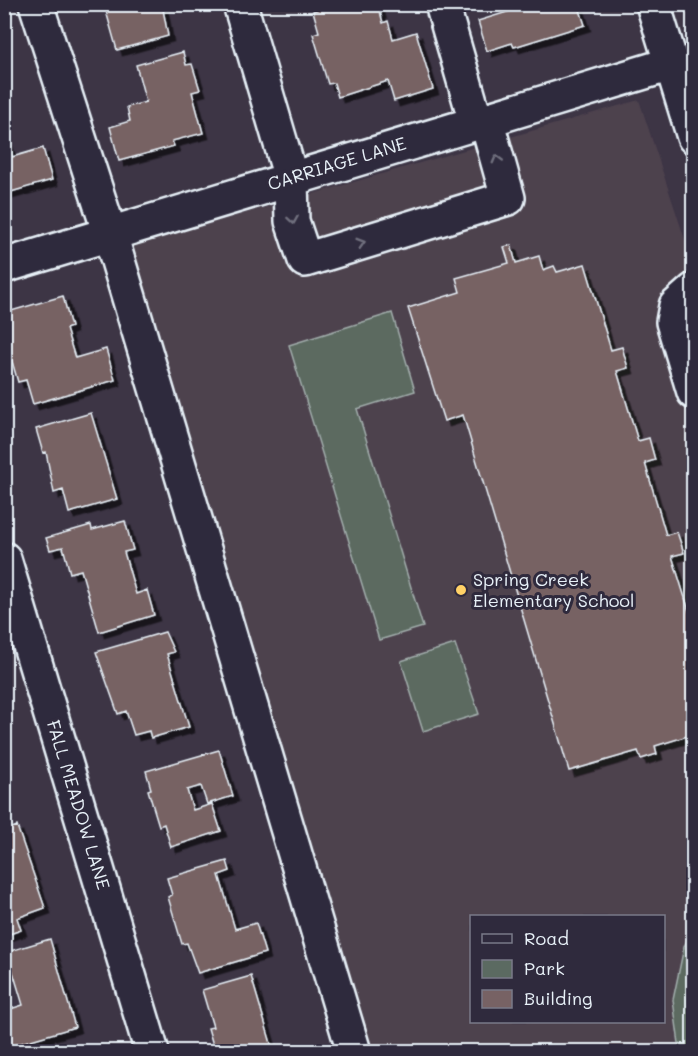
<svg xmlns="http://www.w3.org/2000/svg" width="698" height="1056" font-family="Mali,sans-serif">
  <defs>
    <filter id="shadow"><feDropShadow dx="5.5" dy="5.5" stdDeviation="0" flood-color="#0009"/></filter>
  </defs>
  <rect width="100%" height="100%" fill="#3d3545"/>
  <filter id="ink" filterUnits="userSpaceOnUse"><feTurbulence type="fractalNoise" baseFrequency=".0167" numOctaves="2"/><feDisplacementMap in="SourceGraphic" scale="12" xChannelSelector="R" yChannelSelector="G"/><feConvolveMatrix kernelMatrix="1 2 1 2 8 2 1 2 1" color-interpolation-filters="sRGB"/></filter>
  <g filter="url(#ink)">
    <path fill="#4e424e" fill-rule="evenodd" d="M 639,100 L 693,264 L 693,1051 L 369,1051 L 124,248 ZM 472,916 L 664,916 L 664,1022 L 472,1022 Z"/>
    <path fill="#5b6a61" stroke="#a2aeac" stroke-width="1.5" d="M 392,313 L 415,391 L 357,409 L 423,627 L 379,640 L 289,345 Z
      M 455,644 L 479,714 L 423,731 L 401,661 Z
      M 693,926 L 693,1051 L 680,1051 L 673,1000 L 684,947 Z"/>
    <path fill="#776264" stroke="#e8f1f8" stroke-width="1.5" filter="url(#shadow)" d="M 104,4 L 162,4 L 168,36 L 117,50 Z
      M 335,4 L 378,4 L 383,23 L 388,21 L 393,39 L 416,32 L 433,89 L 394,101 L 388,81 L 338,97 L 334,83 L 328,84 L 313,34 L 319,32 L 313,11 Z
      M 515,4 L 578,4 L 585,25 L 514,47 L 512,43 L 487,51 L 478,21 L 517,9 Z
      M 183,52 L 186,65 L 192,64 L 200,90 L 192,92 L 203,133 L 172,141 L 174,146 L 119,161 L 110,127 L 130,121 L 127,107 L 146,102 L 136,65 Z
      M 4,133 L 12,157 L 43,148 L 52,180 L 4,194 Z
      M 511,245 L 516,263 L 539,256 L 543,270 L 554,266 L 557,272 L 585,264 L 611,350 L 622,347 L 628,368 L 617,371 L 638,441 L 649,438 L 655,460 L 645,463 L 666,535 L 677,532 L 684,553 L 672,556 L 694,627 L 694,734 L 655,746 L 657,754 L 641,759 L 638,751 L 569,771 L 463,415 L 444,421 L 408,308 L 460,292 L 456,278 L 509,263 L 504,247 Z
      M 63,296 L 71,327 L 66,329 L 75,358 L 106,349 L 115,380 L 33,404 L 26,380 L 18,382 L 4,334 L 4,313 Z
      M 91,413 L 117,499 L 69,513 L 63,490 L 54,493 L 46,452 L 43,453 L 36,429 Z
      M 125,521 L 133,550 L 124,552 L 136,594 L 147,590 L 154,615 L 99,632 L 81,570 L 70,573 L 63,547 L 50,550 L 46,538 L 91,525 L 92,530 Z
      M 165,632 L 174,652 L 167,654 L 189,727 L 151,738 L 149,731 L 134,735 L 126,711 L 118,714 L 96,652 Z
      M 219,750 L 233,796 L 207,804 L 201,786 L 187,790 L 193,810 L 212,804 L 221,831 L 171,847 L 164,824 L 159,826 L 148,790 L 151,789 L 146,771 Z
      M 17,826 L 45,908 L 17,918 L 21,930 L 4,936 L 4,831 Z
      M 227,861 L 230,871 L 219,875 L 235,929 L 256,923 L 265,953 L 198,973 L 187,943 L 182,944 L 168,897 L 172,895 L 167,878 Z
      M 50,939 L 75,1027 L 4,1048 L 4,1011 L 23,1005 L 7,952 Z
      M 251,976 L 272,1047 L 276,1045 L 278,1052 L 215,1052 L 208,1028 L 213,1027 L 202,990 Z"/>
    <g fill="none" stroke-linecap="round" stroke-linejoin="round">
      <g stroke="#e8f1f8" stroke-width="38">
        <path id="minor" d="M 36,4 L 110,234 L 354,1052
          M 240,4 L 291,178 L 292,221 L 305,260 L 508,198 L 486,119
          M 442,4 L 476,122
          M 653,4 L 694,137
          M 4,266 L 671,64
          M 694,290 L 676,306 L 673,322 L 694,392
          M 4,559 L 152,1052"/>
      </g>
      <use href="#minor" stroke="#2f2a3d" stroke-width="33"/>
    </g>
    <defs><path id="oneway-chevron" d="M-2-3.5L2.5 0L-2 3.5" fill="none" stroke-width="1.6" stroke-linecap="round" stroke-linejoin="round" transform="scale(1.5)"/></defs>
    <g stroke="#70707e">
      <use href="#oneway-chevron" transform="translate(497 159) rotate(-105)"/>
      <use href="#oneway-chevron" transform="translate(293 220) rotate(81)"/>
      <use href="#oneway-chevron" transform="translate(361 243) rotate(-17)"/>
    </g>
  </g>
  <circle fill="#ffd166" stroke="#2f2a3d" stroke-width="2" cx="461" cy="590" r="6"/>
  <g text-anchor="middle" stroke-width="6" stroke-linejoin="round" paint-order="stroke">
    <g font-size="18" fill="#e8f1f8" stroke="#2f2a3d">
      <text transform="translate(337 164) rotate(-17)" y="6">CARRIAGE LANE</text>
      <text transform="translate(78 805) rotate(73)" y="6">FALL MEADOW LANE</text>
    </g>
    <g font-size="18" fill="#e8f1f8" stroke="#2f2a3d" text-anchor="start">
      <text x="473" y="586">Spring Creek<tspan x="473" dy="21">Elementary School</tspan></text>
    </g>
  </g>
  <rect width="698" height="1056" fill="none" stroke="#2f2a3d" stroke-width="24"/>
  <rect x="12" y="12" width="674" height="1032" fill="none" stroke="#e8f1f8" stroke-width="2" filter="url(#ink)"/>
  <rect x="470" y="915" width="195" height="108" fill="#2f2a3d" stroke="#797a88" stroke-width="1.5"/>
  <rect x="482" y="934" width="30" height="9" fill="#2f2a3d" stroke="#797a88" stroke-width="1.5"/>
  <text x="524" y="945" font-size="18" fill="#e8f1f8">Road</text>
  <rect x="482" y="960" width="30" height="18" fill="#5b6a61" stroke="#797a88" stroke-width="1.5"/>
  <text x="524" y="975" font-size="18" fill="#e8f1f8">Park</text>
  <rect x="482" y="990" width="30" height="18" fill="#776264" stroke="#797a88" stroke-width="1.5"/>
  <text x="524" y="1005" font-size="18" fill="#e8f1f8">Building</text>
</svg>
